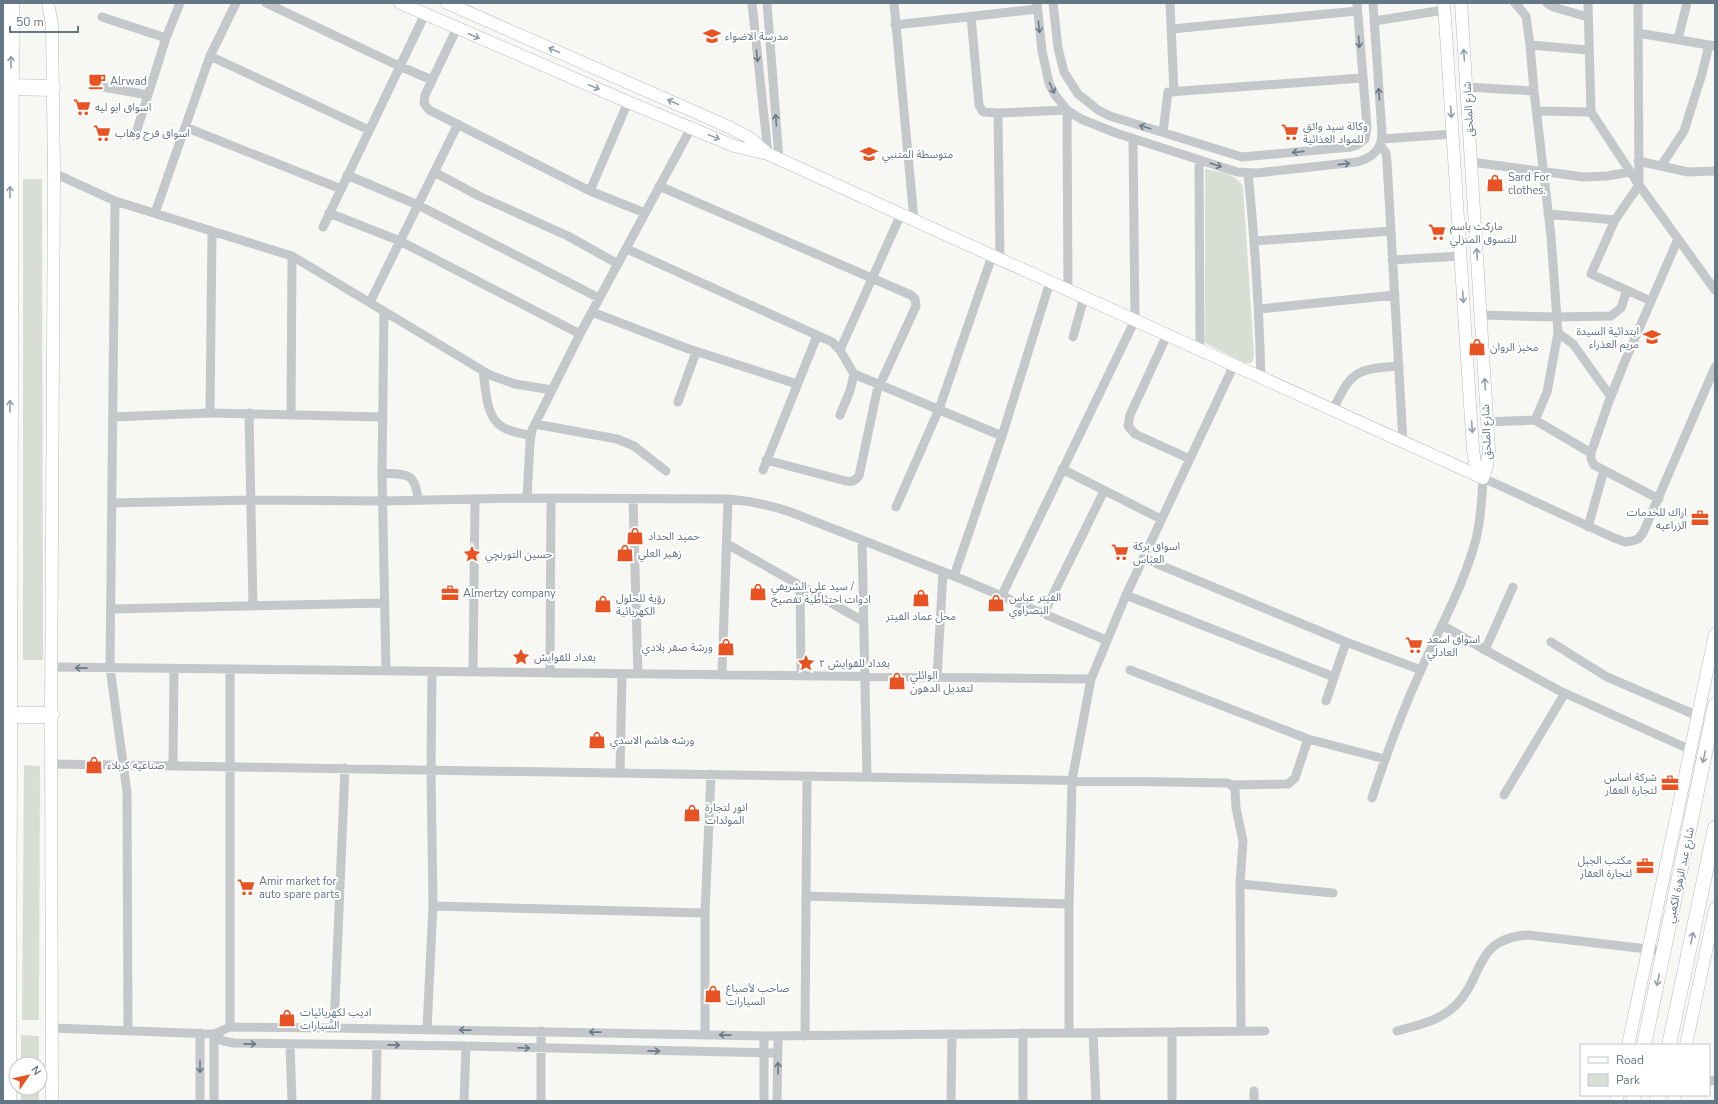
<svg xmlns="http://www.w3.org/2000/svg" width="1718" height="1104" font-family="'Nunito Sans','Noto Sans Arabic',sans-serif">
  <rect width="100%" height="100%" fill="#f7f7f3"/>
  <path fill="#d8ded4" d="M 1205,169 C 1218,172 1237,173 1243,187 L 1254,354 L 1253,360 L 1251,363 L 1245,363 L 1205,343 Z
    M 23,179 L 42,179 L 43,660 L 23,660 Z
    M 24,765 L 40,766 L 39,1020 L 22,1020 Z
    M 21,1035 L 39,1036 L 39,1064 L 21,1064 Z
    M 21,1088 L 39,1088 L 39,1101 L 21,1101 Z"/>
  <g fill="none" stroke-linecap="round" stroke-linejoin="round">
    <g stroke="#b6bbc0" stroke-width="13">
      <path id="secondary" d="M 48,3 L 52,25 L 54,173 L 51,715 L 52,1101
        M 400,3 L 628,102 L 734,146 L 768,154 L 1483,478
        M 447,3 L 729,127 L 750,138 L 768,154
        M 1444,3 L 1473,450 L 1475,462 L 1483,478
        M 1461,3 L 1489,451 L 1487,465 L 1483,478
        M 1628,1045 L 1715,634
        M 1686,1045 L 1715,909
        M 1616,1101 L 1618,1095
        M 1674,1101 L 1675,1095"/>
    </g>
    <g stroke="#b7bbbf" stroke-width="15">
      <path id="primary" d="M 1644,1045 L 1715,705
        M 1669,1045 L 1715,828
        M 1633,1101 L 1634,1095
        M 1657,1101 L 1659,1095"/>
    </g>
    <g stroke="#b7babd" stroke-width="17">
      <path id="highway" d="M 10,87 L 52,88
        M 8,715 L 51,715
        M 8,1101 L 11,3"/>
    </g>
    <path stroke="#c4c8cb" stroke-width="9" d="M 266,3 L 399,66 L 432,80
      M 752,3 L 768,154
      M 767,3 L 779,159
      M 894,3 L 914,220
      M 1037,3 L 1042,51 L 1049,83 L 1055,95 L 1067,110 L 1081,119 L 1116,133 L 1237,172 L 1257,173 L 1357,162 C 1372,158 1382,150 1382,133 L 1373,3
      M 1053,3 L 1058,48 L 1064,72 L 1078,94 L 1098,110 L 1110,116 L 1242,157 L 1351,147 L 1357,145 L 1365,139 L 1367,127 L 1357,3
      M 1170,3 L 1174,92
      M 1515,3 L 1526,16 L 1530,45 L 1534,91 L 1551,236 L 1558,333 L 1547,392 L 1535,420
      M 1547,3 L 1553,7 L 1588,17
      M 1588,3 L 1591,112 L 1639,185 L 1715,290
      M 1638,3 L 1639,185 L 1615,220 L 1591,274 L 1651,301
      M 971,16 L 979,105 L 983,112 L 998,113 L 1067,110 L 1068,290
      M 102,17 L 166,38
      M 1374,21 L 1444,10
      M 895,25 L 1037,9
      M 457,28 L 425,95 L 424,103 L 429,110 L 590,191 L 645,213
      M 1172,29 L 1357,11
      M 1638,33 L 1715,46
      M 1678,39 L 1687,3
      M 1530,45 L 1588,50
      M 210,56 L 369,130
      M 103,87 L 148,95
      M 1466,87 L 1534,91
      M 1536,111 L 1591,112
      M 998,113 L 1000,259
      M 185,127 L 341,189
      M 1163,132 L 1168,92 L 1362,78
      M 135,136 L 166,38 L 180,3
      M 1382,139 L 1453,134
      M 1380,145 L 1386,153 L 1387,162 L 1403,442
      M 1199,160 L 1200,350
      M 1638,161 L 1688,172 L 1715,171
      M 1471,162 L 1584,177 L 1607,176 L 1630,172
      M 1661,166 L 1684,131 L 1702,74 L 1709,45
      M 434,172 L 479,196 L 568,236 L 618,264
      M 54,173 L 115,201 L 292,256 L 490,375 L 515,384 L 552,390
      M 1248,173 C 1255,242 1259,309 1261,378
      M 347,175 L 418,205 L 599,298
      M 659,186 L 911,295 L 915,299 L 916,306 L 877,391 L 859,476 C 855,481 852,482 846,481 L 766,460
      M 590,191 L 628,102
      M 115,201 L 110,668 L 127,792 L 128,1031
      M 155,213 L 210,56 L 236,3
      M 329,213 L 400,241 L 580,334
      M 1548,214 L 1615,220
      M 323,227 L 425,14
      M 1255,241 L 1391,231
      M 627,249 L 832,342 L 840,350 L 854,374 L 850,391 L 840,415
      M 1392,260 L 1461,256
      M 370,302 L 458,124
      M 1259,309 L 1395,295
      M 384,311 L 382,473 L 386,671
      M 592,312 L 686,348 L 797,384
      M 1480,315 L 1556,317 L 1611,316 L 1621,308 L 1627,290
      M 1558,333 L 1573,344 L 1611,397
      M 1167,335 L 1130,415 L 1128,426 L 1135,434 L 1190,459
      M 1073,337 L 1084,298
      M 840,350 L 901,214
      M 483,371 C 486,388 485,415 501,426 C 509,432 521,433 531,436
      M 854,374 L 1002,436
      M 678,402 L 696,352
      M 1333,410 C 1351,371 1356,369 1399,366
      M 210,413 L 212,231
      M 249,413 L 253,606
      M 291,415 L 292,256
      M 113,417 L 210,413 L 382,417
      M 1487,422 L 1535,420 L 1591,453
      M 535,424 L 617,439 L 634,446 L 666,471
      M 1062,469 L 1161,519
      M 763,470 L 817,336
      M 382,473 C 407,475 415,471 418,500
      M 527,498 L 530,442 L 532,430 L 580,334 L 691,128
      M 633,499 L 638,674
      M 1659,499 L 1594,465 L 1591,459 L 1591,453 L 1608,404 L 1625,361 L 1678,239
      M 112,503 L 251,500 L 382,501 L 527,498 L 728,499 C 751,501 771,505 793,513 L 954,576 L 1106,640
      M 896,507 L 939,409 L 992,256
      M 1588,527 L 1604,470
      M 862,540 L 867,777
      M 727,544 L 863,621
      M 1143,558 L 1346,642 L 1421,670
      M 954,576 L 1002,436 L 1050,282
      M 800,586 L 801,676
      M 1002,595 L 1135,320 L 1133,139
      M 1126,595 L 1334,677
      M 111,609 L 384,603
      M 1044,613 L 1104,491
      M 1442,625 L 1485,650 L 1558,690 L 1691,750
      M 1551,642 L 1607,677 L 1698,716
      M 1485,650 L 1513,587
      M 53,667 L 1091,679
      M 1130,670 L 1308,739 L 1385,759
      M 473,672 L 475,499
      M 550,673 L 551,499
      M 722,675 L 728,499
      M 937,678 L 943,572
      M 1326,701 L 1346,642
      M 52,764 L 1227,783 L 1232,785 L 1235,790 L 1236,808 L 1243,841 L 1240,884 L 1241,1031
      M 173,766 L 174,669
      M 620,773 L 622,674
      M 1232,785 L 1288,784 L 1295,778 L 1308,739
      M 1504,795 L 1565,693
      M 1372,798 C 1386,755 1402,712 1421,670 C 1440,627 1464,585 1476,539 C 1481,519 1482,499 1483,478 L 1612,537 L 1625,542 L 1632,541 L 1638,539 L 1643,533 L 1715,367
      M 1240,884 L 1333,893
      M 806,896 L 1069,904
      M 433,906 L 705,913
      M 230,1027 L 230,670
      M 52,1028 L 214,1034 L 230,1027 L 334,1028 L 764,1036 L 1265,1031
      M 334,1028 L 345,768
      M 427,1029 L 433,906 L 431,770 L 432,672
      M 541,1031 L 541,1101
      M 1397,1031 C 1418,1025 1440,1021 1456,1005 C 1484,977 1474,938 1528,935 L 1664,951
      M 1069,1033 L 1069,904 L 1072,780 L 1091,679 L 1126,595 L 1234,365
      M 1093,1033 L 1096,1101
      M 214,1034 L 223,1041 L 234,1043 L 466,1046 L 778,1053
      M 214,1034 L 214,1101
      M 705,1035 L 705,913 L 711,774
      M 805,1036 L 807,776
      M 290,1045 L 292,1101
      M 1709,1081 L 1715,1080
      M 1254,1091 L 1254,1101
      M 200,1101 L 200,1033
      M 376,1101 L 377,1045
      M 464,1101 L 466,1046
      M 764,1101 L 764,1036
      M 777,1101 L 778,1036
      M 951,1101 L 952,1034
      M 1023,1101 L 1023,1033
      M 1172,1101 L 1172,1032"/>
    <use href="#secondary" stroke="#fff" stroke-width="12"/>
    <use href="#primary" stroke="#fff" stroke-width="14"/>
    <use href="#highway" stroke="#fff" stroke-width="16"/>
  </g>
  <defs><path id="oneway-shaft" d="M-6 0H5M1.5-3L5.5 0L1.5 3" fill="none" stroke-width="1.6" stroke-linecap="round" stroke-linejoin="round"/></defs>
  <g stroke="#6a7a88">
    <use href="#oneway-shaft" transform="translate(1039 27) rotate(84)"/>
    <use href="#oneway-shaft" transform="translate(1359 42) rotate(86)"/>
    <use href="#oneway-shaft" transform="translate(757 56) rotate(84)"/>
    <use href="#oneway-shaft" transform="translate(1052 88) rotate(64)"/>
    <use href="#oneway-shaft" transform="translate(1379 94) rotate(-94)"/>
    <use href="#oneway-shaft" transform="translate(776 120) rotate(-94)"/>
    <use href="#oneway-shaft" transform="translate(1145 127) rotate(-163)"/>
    <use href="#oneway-shaft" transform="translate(1298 152) rotate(174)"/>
    <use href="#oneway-shaft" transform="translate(1344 164) rotate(-6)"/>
    <use href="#oneway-shaft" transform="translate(1216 165) rotate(18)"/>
    <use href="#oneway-shaft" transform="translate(81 668) rotate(-179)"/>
    <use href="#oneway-shaft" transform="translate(465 1030) rotate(-179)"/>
    <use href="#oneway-shaft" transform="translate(595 1032) rotate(-179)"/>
    <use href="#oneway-shaft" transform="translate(725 1035) rotate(-179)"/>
    <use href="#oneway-shaft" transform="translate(250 1044) rotate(1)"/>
    <use href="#oneway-shaft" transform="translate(394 1045) rotate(1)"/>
    <use href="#oneway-shaft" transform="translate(524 1048) rotate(2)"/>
    <use href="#oneway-shaft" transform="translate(654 1051) rotate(1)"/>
    <use href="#oneway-shaft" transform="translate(200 1067) rotate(90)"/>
    <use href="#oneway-shaft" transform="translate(778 1068) rotate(-90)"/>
  </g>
  <g stroke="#939faa">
    <use href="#oneway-shaft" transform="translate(474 36) rotate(23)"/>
    <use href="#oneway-shaft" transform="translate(554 50) rotate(-156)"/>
    <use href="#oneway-shaft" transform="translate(1464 55) rotate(-94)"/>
    <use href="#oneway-shaft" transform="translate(11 62) rotate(-90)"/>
    <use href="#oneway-shaft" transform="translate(594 87) rotate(23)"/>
    <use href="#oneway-shaft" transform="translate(673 102) rotate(-156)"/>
    <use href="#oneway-shaft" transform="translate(1451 112) rotate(86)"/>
    <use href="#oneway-shaft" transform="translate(714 137) rotate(22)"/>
    <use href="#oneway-shaft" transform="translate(10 192) rotate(-90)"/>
    <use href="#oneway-shaft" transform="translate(1477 254) rotate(-94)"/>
    <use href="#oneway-shaft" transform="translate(1463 297) rotate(86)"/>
    <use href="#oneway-shaft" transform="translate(1485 384) rotate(-94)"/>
    <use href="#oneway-shaft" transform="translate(10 406) rotate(-90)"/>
    <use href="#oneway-shaft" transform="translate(1472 427) rotate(86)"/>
    <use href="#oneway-shaft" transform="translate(1704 757) rotate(102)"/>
    <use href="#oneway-shaft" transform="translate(1692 938) rotate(-78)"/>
    <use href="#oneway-shaft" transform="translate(1658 980) rotate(102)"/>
  </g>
  <defs>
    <g id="school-bare" transform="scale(1.38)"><path d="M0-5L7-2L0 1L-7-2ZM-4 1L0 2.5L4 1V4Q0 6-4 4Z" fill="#e75323" stroke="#fff" stroke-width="2.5" paint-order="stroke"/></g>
    <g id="cafe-bare" transform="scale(1.38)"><path d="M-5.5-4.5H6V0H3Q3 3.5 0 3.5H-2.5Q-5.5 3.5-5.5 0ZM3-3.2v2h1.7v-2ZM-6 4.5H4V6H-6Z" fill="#e75323" stroke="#fff" stroke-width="2.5" paint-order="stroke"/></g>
    <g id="supermarket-bare" transform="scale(1.38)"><path d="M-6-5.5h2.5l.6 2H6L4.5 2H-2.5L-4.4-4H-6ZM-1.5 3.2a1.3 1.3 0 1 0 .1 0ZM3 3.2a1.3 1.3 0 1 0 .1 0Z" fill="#e75323" stroke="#fff" stroke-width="2.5" paint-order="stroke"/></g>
    <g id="shop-bare" transform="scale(1.38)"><path d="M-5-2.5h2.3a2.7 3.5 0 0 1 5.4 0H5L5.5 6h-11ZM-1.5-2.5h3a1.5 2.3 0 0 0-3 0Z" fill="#e75323" stroke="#fff" stroke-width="2.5" paint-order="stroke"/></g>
    <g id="office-bare" transform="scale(1.38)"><path d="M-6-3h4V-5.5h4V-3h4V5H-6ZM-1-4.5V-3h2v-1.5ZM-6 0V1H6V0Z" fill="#e75323" stroke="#fff" stroke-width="2.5" paint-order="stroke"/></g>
    <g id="sight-bare" transform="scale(1.38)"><path d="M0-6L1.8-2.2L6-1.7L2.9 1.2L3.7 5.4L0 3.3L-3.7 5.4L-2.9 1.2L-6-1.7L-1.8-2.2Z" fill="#e75323" stroke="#fff" stroke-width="2.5" paint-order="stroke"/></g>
  </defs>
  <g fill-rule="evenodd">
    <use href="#school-bare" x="712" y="36"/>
    <use href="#cafe-bare" x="97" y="81"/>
    <use href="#supermarket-bare" x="82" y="107"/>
    <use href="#supermarket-bare" x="1290" y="132"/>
    <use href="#supermarket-bare" x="102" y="133"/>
    <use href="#school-bare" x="869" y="154"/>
    <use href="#shop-bare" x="1495" y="183"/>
    <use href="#supermarket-bare" x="1437" y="232"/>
    <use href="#school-bare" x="1652" y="337"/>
    <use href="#shop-bare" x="1477" y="347"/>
    <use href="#office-bare" x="1700" y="518"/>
    <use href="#shop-bare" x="635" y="536"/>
    <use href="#supermarket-bare" x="1120" y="552"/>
    <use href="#shop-bare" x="625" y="553"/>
    <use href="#sight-bare" x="472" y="554"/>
    <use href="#shop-bare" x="758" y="592"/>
    <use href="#office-bare" x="450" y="593"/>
    <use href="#shop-bare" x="921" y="598"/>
    <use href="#shop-bare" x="996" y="603"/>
    <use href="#shop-bare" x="603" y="604"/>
    <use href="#supermarket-bare" x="1414" y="645"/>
    <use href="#shop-bare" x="726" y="647"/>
    <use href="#sight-bare" x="521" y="657"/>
    <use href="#sight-bare" x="806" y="663"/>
    <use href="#shop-bare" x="897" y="681"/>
    <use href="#shop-bare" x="597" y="740"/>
    <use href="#shop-bare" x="94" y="765"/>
    <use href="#office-bare" x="1670" y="783"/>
    <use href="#shop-bare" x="692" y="813"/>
    <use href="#office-bare" x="1645" y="866"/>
    <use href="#supermarket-bare" x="246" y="887"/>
    <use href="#shop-bare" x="713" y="994"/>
    <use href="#shop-bare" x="287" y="1018"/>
  </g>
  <g text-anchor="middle" stroke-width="4" stroke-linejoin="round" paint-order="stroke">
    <g font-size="11" fill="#657685" stroke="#fff" text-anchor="start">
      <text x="725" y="40">مدرسة الاضواء</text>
      <text x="110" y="85">Alrwad</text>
      <text x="95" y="111">اسواق ابو ليه</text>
      <text x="1303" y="130">وكالة سيد واثق<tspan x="1303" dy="13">للمواد الغذائية</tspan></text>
      <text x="115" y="137">اسواق فرج وهاب</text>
      <text x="882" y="158">متوسطة المتنبي</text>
      <text x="1508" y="181">Sard For<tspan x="1508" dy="13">clothes.</tspan></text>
      <text x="1450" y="230">ماركت باسم<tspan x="1450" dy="13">للتسوق المنزلي</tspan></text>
      <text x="1639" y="335" text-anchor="end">ابتدائية السيدة<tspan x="1639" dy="13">مريم العذراء</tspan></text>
      <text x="1490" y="351">مخبز الروان</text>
      <text x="1687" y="516" text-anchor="end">اراك للخدمات<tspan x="1687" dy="13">الزراعيه</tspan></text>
      <text x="648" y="540">حميد الحداد</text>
      <text x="1133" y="550">اسواق بركة<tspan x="1133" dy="13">العباس</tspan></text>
      <text x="638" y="557">زهير العلي</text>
      <text x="485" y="558">حسين التورنچي</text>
      <text x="771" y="590">سيد علي الشريفي /<tspan x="771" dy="13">ادوات احتياطية تفصيخ</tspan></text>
      <text x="463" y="597">Almertzy company</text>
      <text x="1009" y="601">الفيتر عباس<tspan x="1009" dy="13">البصراوي</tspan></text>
      <text x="616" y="602">رؤية للحلول<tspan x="616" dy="13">الكهربائية</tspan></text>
      <text x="921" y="620" text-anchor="middle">محل عماد الفيتر</text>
      <text x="1427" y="643">اسواق اسعد<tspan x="1427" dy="13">العادلي</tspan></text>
      <text x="713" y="651" text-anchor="end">ورشة صقر بلادي</text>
      <text x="534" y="661">بغداد للقوايش</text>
      <text x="819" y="667">بغداد للقوايش ٢</text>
      <text x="910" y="679">الوائلي<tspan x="910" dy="13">لتعديل الدهون</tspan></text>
      <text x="610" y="744">ورشه هاشم الاسدي</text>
      <text x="107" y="769">صناعيه كربلاء</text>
      <text x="1657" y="781" text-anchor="end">شركة اساس<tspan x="1657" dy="13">لتجارة العقار</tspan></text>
      <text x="705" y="811">انور لتجارة<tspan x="705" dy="13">المولدات</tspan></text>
      <text x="1632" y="864" text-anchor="end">مكتب الجبل<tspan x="1632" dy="13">لتجارة العقار</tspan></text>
      <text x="259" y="885">Amir market for<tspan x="259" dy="13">auto spare parts</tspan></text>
      <text x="726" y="992">صاحب لأصباغ<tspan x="726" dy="13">السيارات</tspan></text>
      <text x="300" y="1016">اديب لكهربائيات<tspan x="300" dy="13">السيارات</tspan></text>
    </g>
    <g font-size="11" fill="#657685" stroke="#fff">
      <text transform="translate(1468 109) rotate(-93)" y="4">شارع الملحق</text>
      <text transform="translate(1486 432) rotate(-92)" y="4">شارع الملحق</text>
      <text transform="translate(1680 875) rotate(-78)" y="4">شارع عبد الزهرة الكعبي</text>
    </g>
  </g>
  <rect width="1718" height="1104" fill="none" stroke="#657685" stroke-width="8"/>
  <rect x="1580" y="1044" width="130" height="52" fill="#ffffff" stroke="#c1c8ce"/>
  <rect x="1588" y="1057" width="20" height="6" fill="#ffffff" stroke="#c1c8ce"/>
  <text x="1616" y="1064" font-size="12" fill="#657685">Road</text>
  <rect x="1588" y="1074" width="20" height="12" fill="#d8ded4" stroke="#c1c8ce"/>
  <text x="1616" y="1084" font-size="12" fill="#657685">Park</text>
  <g transform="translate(28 1076) rotate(56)"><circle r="19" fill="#ffffff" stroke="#c1c8ce"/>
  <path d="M0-3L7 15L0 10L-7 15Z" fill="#e75323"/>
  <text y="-6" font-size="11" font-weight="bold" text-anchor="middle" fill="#657685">N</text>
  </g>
  <path d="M10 26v6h68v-6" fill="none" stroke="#657685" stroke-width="2"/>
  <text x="16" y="26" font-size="12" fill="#657685" stroke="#ffffff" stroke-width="3" paint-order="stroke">50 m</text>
</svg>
